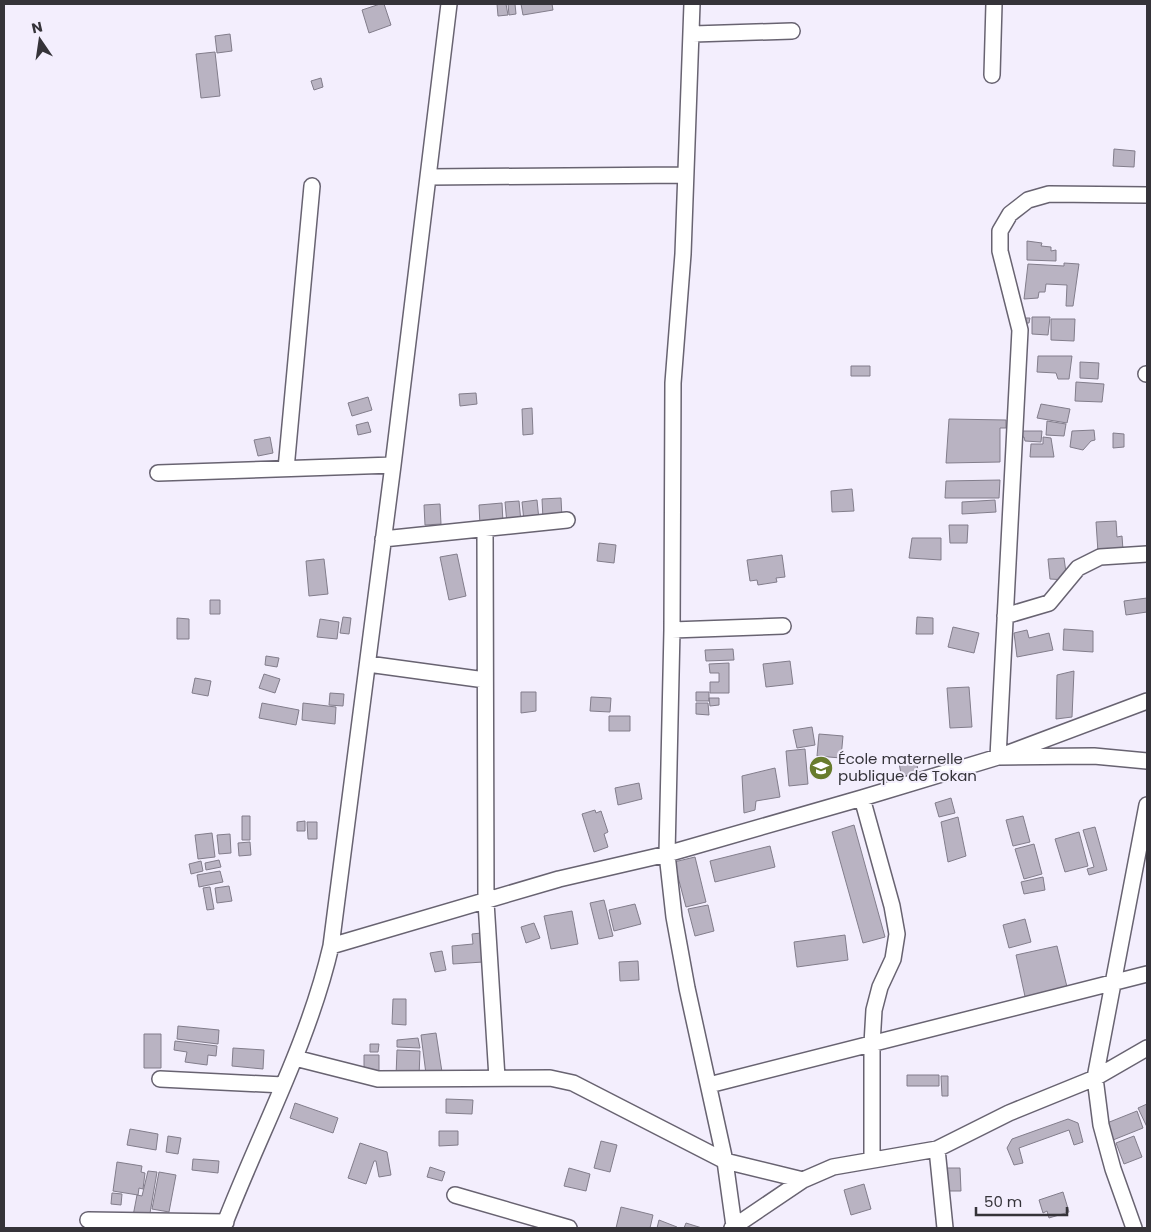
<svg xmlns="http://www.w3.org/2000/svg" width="1151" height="1232" font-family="Poppins,sans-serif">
  <rect width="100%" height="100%" fill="#f3eefd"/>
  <path fill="#b9b3c2" stroke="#827d8b" d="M 380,4 L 384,4 L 391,25 L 369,33 L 362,10 Z
    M 497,4 L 506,4 L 508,15 L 498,16 Z
    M 508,4 L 515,4 L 516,14 L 509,15 Z
    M 521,4 L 552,4 L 553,10 L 523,15 Z
    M 230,34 L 232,51 L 217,53 L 215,36 Z
    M 215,52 L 220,96 L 201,98 L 196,54 Z
    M 321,78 L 323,87 L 314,90 L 311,81 Z
    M 1114,149 L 1135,151 L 1134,167 L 1113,166 Z
    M 1027,241 L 1042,243 L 1041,246 L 1051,247 L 1051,251 L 1056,250 L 1056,261 L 1027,260 Z
    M 1064,263 L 1079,264 L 1073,306 L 1066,306 L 1067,285 L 1046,284 L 1045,292 L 1039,292 L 1038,298 L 1024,299 L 1028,264 L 1064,266 Z
    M 1032,317 L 1050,317 L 1048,335 L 1032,334 Z
    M 1022,318 L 1030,318 L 1029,323 L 1022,323 Z
    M 1051,319 L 1075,319 L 1074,341 L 1051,340 Z
    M 1038,356 L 1072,356 L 1069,379 L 1058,379 L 1056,373 L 1037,372 Z
    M 1080,362 L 1099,363 L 1098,379 L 1080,378 Z
    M 851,366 L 870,366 L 870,376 L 851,376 Z
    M 1076,382 L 1104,384 L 1102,402 L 1075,401 Z
    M 476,393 L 477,404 L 460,406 L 459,394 Z
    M 368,397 L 372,410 L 352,416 L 348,403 Z
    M 1041,404 L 1070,409 L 1067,423 L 1037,418 Z
    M 532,408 L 533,434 L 523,435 L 522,409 Z
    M 949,419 L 1006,420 L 1006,428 L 1000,428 L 1000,462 L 946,463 Z
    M 1047,421 L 1066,424 L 1064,436 L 1046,435 Z
    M 368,422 L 371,432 L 358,435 L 356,425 Z
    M 1094,430 L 1095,440 L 1091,441 L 1083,450 L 1070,447 L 1072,431 Z
    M 1017,431 L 1042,431 L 1041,442 L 1025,441 L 1024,437 L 1017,438 Z
    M 1113,433 L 1124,434 L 1124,447 L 1113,448 Z
    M 270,437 L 273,453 L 258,456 L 254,440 Z
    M 1043,437 L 1051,438 L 1054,457 L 1030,457 L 1031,444 L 1043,444 Z
    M 1000,480 L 999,498 L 945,498 L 946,481 Z
    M 852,489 L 854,511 L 832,512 L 831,491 Z
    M 561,498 L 562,518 L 543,519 L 542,499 Z
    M 537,500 L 539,520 L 524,521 L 522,502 Z
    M 995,500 L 996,512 L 962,514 L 962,502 Z
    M 519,501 L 521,522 L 507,524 L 505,502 Z
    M 502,503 L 503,523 L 480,525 L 479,505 Z
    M 440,504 L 441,524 L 425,525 L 424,505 Z
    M 1116,521 L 1117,537 L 1122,536 L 1123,550 L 1098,552 L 1096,522 Z
    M 949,525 L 968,525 L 967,543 L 950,543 Z
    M 912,538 L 941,538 L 941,560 L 909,558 Z
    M 599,543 L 616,545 L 614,563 L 597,561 Z
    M 457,554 L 466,596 L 449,600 L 440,557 Z
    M 782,555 L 785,577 L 776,578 L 777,582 L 758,585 L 757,580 L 750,581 L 747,560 Z
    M 1064,558 L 1067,580 L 1050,579 L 1048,559 Z
    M 324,559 L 328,594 L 309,596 L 306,561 Z
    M 1147,598 L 1147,612 L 1126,615 L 1124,601 Z
    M 210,600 L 220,600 L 220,614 L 210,614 Z
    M 343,617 L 351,618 L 349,634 L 340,633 Z
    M 917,617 L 933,618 L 933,634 L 916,634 Z
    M 177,618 L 189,619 L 189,639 L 177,639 Z
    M 320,619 L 339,622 L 337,639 L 317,637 Z
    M 953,627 L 979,633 L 974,653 L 948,647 Z
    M 1064,629 L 1093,631 L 1093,652 L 1063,650 Z
    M 1027,630 L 1029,638 L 1049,633 L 1053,650 L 1017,657 L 1014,633 Z
    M 733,649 L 734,660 L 706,661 L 705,650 Z
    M 266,656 L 279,658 L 277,667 L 265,665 Z
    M 790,661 L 793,684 L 766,687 L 763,664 Z
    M 729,663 L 729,693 L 710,693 L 710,682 L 719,682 L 719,673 L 710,673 L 709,664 Z
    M 1074,671 L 1072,717 L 1056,719 L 1057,675 Z
    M 264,674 L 280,679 L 275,693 L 259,688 Z
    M 195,678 L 211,681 L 208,696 L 192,693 Z
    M 969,687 L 972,727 L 950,728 L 947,688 Z
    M 521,692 L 536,692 L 536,711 L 521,713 Z
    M 696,692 L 709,692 L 709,701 L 696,701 Z
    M 330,693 L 344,694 L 343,706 L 329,705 Z
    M 591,697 L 611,698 L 610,712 L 590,711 Z
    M 709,698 L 719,698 L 719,705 L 710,706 Z
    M 262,703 L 299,710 L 296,725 L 259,718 Z
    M 303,703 L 336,707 L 335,724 L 302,720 Z
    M 696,703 L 708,703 L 709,715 L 696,714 Z
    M 609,716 L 630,716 L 630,731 L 609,731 Z
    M 812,727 L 815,745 L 797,748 L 793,730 Z
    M 819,734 L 843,736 L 841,758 L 817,756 Z
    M 805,749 L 808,784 L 789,786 L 786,751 Z
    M 916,759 L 919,776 L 902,779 L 899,763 Z
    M 775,768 L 780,797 L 756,801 L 755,810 L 744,813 L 742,776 Z
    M 639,783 L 642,799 L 618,805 L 615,788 Z
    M 951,798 L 955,813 L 939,817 L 935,803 Z
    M 595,810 L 596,813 L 601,811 L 608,832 L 604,834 L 608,847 L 594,852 L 582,814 Z
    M 242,816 L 250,816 L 250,840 L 242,840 Z
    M 1023,816 L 1030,842 L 1013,846 L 1006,820 Z
    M 958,817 L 966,856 L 948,862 L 941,822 Z
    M 305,821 L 305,831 L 297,831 L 297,822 Z
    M 307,822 L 317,822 L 317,839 L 308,839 Z
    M 854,825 L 885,937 L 863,943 L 832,832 Z
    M 1095,827 L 1107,870 L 1089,875 L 1087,869 L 1094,867 L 1083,830 Z
    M 1079,832 L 1088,866 L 1065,872 L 1055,839 Z
    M 212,833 L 215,857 L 198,859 L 195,835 Z
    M 230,834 L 231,853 L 219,854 L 217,835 Z
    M 250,842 L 251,855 L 239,856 L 238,843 Z
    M 1034,844 L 1042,874 L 1024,879 L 1015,849 Z
    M 770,846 L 775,867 L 715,882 L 710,861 Z
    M 695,857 L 706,902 L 686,907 L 674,862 Z
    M 219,860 L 221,867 L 206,870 L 205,863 Z
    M 201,861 L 203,871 L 191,874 L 189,864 Z
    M 220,871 L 223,882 L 199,887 L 197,875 Z
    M 1043,877 L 1045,890 L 1024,894 L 1021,882 Z
    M 229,886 L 232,901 L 217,903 L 215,888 Z
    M 210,887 L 214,909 L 207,910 L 203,888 Z
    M 604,900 L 613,936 L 599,939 L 590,903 Z
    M 635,904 L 641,924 L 614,931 L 609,910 Z
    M 708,905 L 714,931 L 695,936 L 688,909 Z
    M 572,911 L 578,944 L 551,949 L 544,916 Z
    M 1025,919 L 1031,942 L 1009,948 L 1003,925 Z
    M 534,923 L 540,938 L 526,943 L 521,927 Z
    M 481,933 L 483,962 L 453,964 L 452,946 L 473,944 L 472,934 Z
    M 845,935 L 848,960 L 797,967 L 794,942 Z
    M 1057,946 L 1068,991 L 1026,1001 L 1016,955 Z
    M 442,951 L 446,970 L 435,972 L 430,953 Z
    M 638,961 L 639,980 L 620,981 L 619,962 Z
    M 393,999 L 406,999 L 406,1025 L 392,1024 Z
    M 178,1026 L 219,1030 L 218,1044 L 177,1039 Z
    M 436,1033 L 442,1072 L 426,1074 L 421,1035 Z
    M 144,1034 L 161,1034 L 161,1068 L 144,1068 Z
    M 418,1038 L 420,1048 L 397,1047 L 397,1040 Z
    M 175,1041 L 217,1046 L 216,1056 L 208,1055 L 207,1065 L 185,1062 L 187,1052 L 174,1050 Z
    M 370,1044 L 379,1044 L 378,1052 L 370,1052 Z
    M 233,1048 L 264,1050 L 263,1069 L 232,1066 Z
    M 397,1050 L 420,1051 L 419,1077 L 396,1076 Z
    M 364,1055 L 379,1055 L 379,1075 L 364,1074 Z
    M 907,1075 L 939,1075 L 939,1086 L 907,1086 Z
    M 941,1076 L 948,1076 L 948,1096 L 942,1096 Z
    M 446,1099 L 473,1100 L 472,1114 L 446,1113 Z
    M 295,1103 L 338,1118 L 333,1133 L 290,1118 Z
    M 1147,1104 L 1147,1127 L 1138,1108 Z
    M 1137,1111 L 1143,1128 L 1113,1140 L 1107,1123 Z
    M 1068,1119 L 1078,1123 L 1083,1142 L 1074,1145 L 1069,1130 L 1019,1148 L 1023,1163 L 1014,1165 L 1007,1148 L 1012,1139 Z
    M 130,1129 L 158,1134 L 156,1150 L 127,1145 Z
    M 439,1131 L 458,1131 L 458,1145 L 439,1146 Z
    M 168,1136 L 181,1138 L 178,1154 L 166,1152 Z
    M 1134,1136 L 1142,1157 L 1124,1164 L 1116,1143 Z
    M 601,1141 L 617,1145 L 610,1172 L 594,1168 Z
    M 360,1143 L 387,1152 L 391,1175 L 379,1177 L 376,1161 L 374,1161 L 366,1184 L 348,1178 Z
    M 193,1159 L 219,1161 L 218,1173 L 192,1170 Z
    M 117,1162 L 142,1166 L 141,1172 L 145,1173 L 143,1189 L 139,1188 L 138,1195 L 113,1191 Z
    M 430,1167 L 445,1172 L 442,1181 L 427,1177 Z
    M 569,1168 L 590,1174 L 586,1191 L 564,1186 Z
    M 944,1168 L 960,1168 L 961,1191 L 945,1191 Z
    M 148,1171 L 157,1172 L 149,1219 L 133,1216 L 137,1195 L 142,1196 Z
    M 159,1172 L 176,1175 L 169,1212 L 152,1209 Z
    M 864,1184 L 871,1209 L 851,1215 L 844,1190 Z
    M 1063,1192 L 1069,1212 L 1049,1218 L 1047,1211 L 1043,1213 L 1039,1200 Z
    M 112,1193 L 122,1194 L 121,1205 L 111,1204 Z
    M 621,1207 L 653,1215 L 650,1228 L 616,1228 Z
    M 659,1220 L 677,1227 L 677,1228 L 657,1228 Z
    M 686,1223 L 702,1228 L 684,1228 Z"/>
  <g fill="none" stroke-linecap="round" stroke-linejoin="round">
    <g stroke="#686371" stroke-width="18">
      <path id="minor" d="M 692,4 L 683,254 L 673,383 L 672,630 L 667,854 L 674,917 L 687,988 L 725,1161 L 734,1226
        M 693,34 L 792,31
        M 992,75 L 994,4
        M 429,177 L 685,175
        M 1147,195 L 1049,194 L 1028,200 L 1010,214 L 1000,231 L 1000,251 L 1020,330 L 998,757 L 1094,756 L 1147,761
        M 1146,374 L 1147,374
        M 286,469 L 312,186
        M 158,473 L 393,465
        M 485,529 L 486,902 L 497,1078
        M 383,539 L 567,520
        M 1005,616 L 1049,603 L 1078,568 L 1100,557 L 1147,554
        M 672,630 L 783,626
        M 368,664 L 485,680
        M 862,798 L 892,906 L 897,934 L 893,959 L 880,987 L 874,1010 L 872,1044 L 872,1159
        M 331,946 L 559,879 L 667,854 L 862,798 L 998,757 L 1147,701
        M 295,1058 L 378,1079 L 550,1078 L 573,1083 L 725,1161 L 803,1180
        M 160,1079 L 283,1085
        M 709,1085 L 1147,974
        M 937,1149 L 945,1228
        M 455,1195 L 569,1228
        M 88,1220 L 226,1222
        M 223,1228 C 259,1134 308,1045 331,946 L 393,465 L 449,4
        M 732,1228 L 803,1180 L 833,1167 L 937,1149 L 1009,1113 L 1095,1078 L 1147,1048
        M 1134,1228 L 1113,1169 L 1101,1125 L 1095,1078 L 1147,805"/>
    </g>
    <use href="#minor" stroke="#fff" stroke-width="15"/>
  </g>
  <defs>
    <g id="school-disc" transform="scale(1.25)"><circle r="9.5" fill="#687c2d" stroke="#f3eefd"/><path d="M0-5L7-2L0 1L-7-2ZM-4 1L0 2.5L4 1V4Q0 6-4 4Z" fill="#fff"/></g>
  </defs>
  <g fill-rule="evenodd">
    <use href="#school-disc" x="821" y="768"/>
  </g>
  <g text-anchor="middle" stroke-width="4" stroke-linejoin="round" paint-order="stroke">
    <g font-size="15" fill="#353339" stroke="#f3eefd" text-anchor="start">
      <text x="838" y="764">École maternelle<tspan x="838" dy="17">publique de Tokan</tspan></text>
    </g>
  </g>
  <rect width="1151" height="1232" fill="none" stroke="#353339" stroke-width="10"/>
  <g transform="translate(40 40) rotate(347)" stroke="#f3eefd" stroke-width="4" paint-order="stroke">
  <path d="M0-4L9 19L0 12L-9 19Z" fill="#353339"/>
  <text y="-8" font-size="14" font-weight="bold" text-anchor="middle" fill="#353339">N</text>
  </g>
  <path d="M976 1207v8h91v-8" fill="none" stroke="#353339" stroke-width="2.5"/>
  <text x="984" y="1207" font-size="15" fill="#353339" stroke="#f3eefd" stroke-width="4" paint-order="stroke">50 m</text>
</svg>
